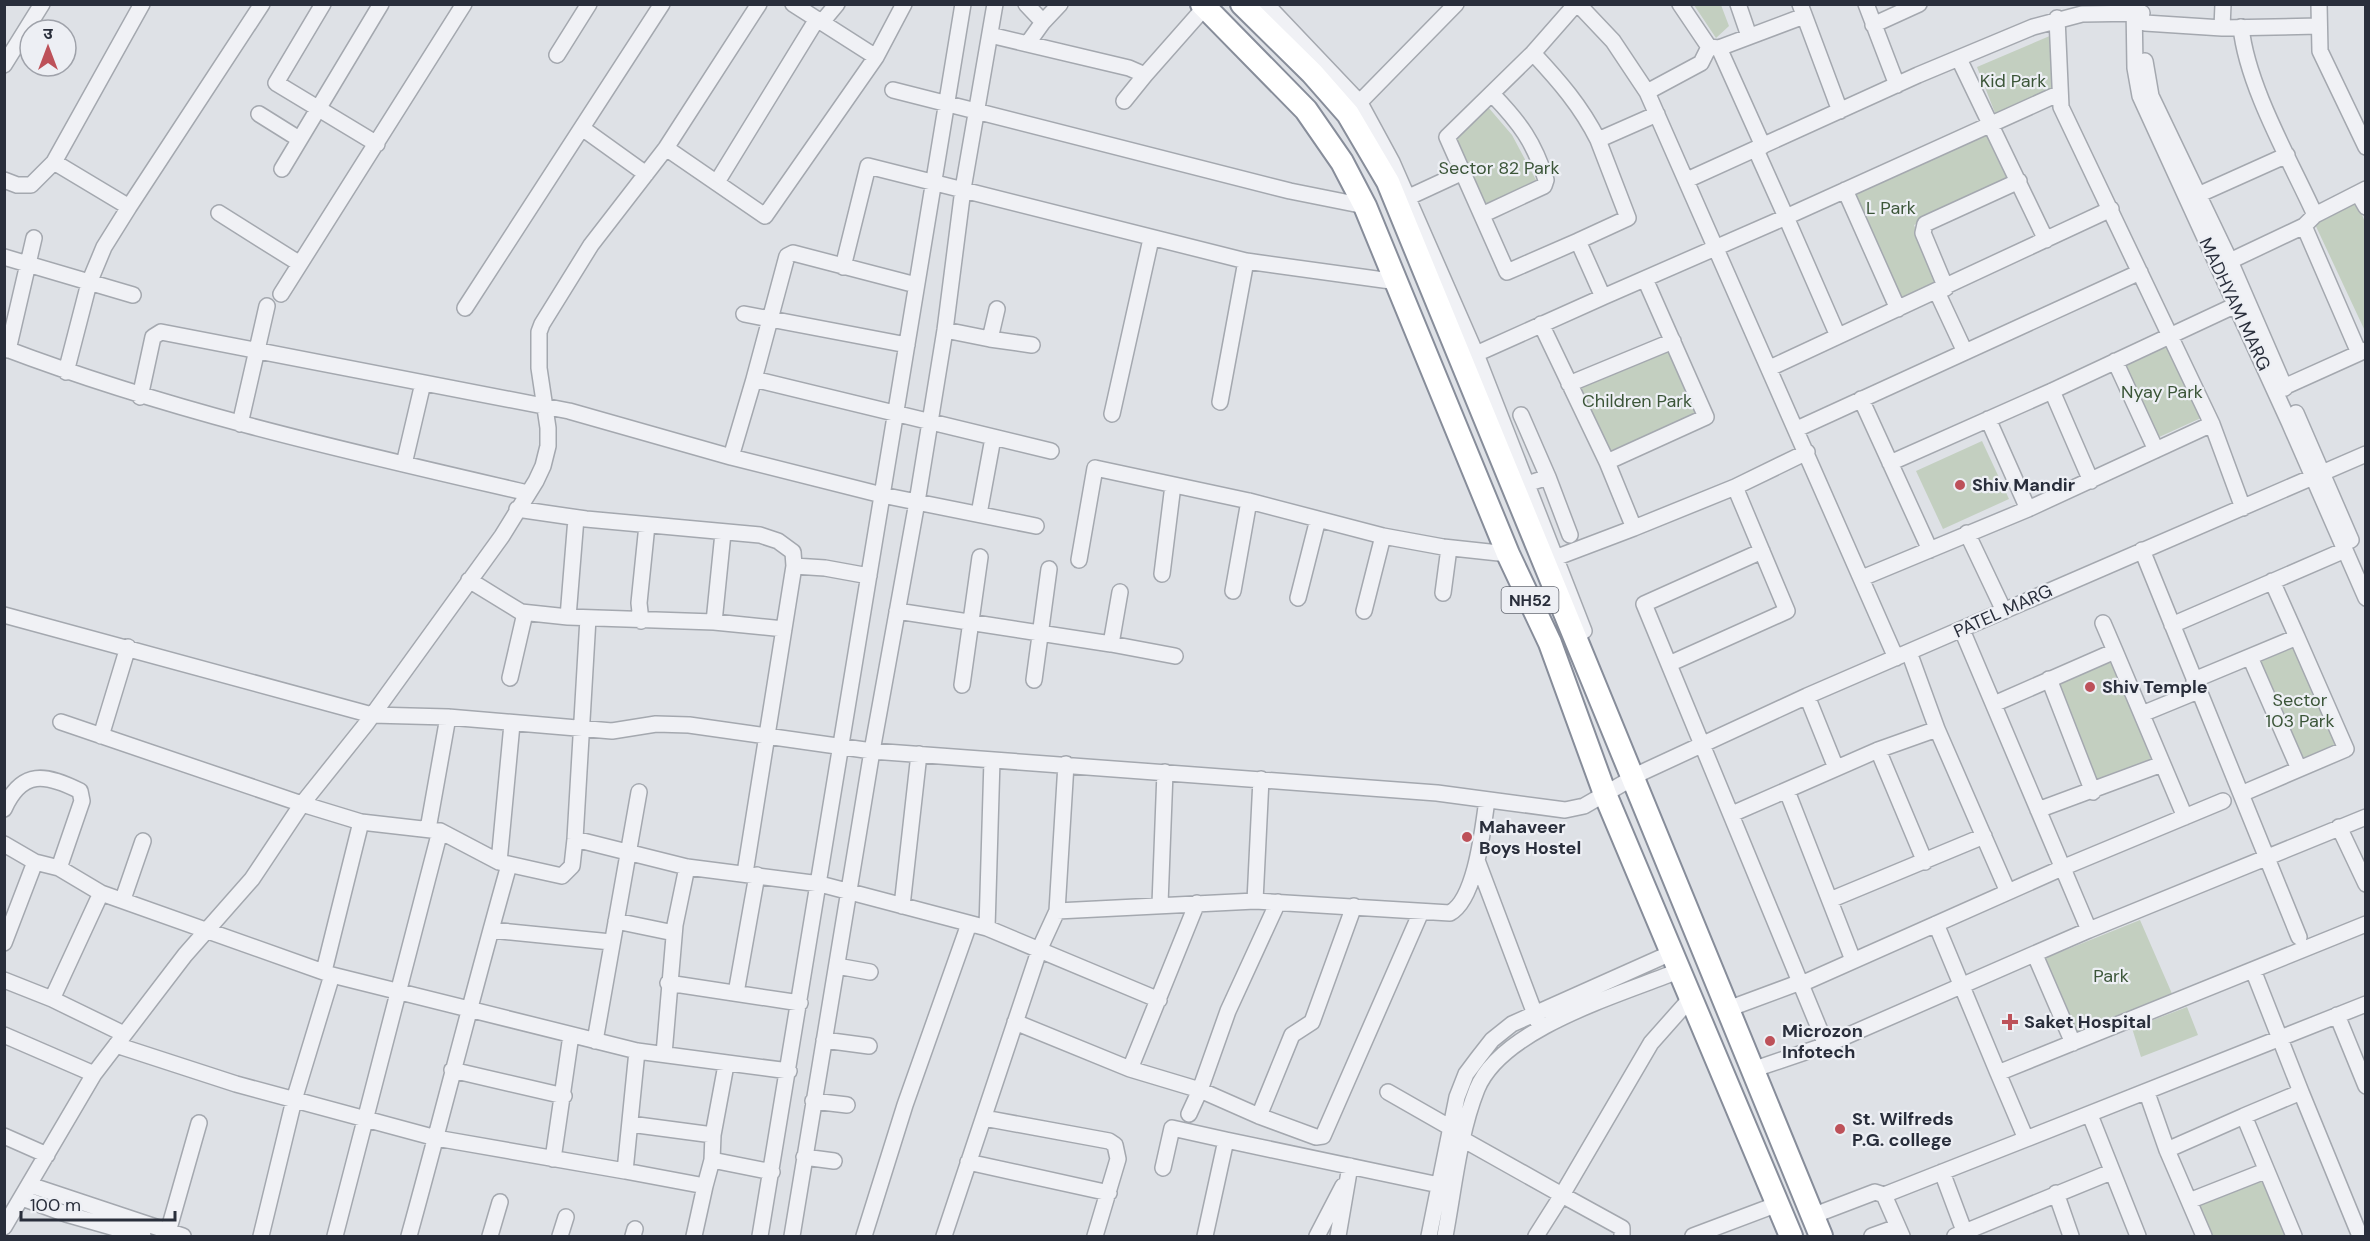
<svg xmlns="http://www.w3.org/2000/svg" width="2370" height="1241" font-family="'DM Sans','Noto Sans Devanagari',sans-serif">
  <rect width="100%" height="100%" fill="#dee1e6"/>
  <path fill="#c3cfc0" d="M 1694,5 L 1721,5 L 1729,26 L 1716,38 Z
    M 2052,35 L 2053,93 L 1997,118 L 1977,67 Z
    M 1488,107 L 1512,135 L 1536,180 L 1486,206 L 1453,136 Z
    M 1990,134 L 2011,183 L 1914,225 L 1939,281 L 1899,299 L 1852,194 Z
    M 2355,198 L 2365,222 L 2365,331 L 2313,220 Z
    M 2168,346 L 2201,418 L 2157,438 L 2123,367 Z
    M 1668,349 L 1697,414 L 1605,453 L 1577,389 Z
    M 1982,441 L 2009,499 L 1943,529 L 1916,471 Z
    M 2297,637 L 2346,749 L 2299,769 L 2250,657 Z
    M 2112,658 L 2152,762 L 2095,783 L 2057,681 Z
    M 2140,920 L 2173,996 L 2076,1035 L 2043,959 Z
    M 2187,1007 L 2198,1035 L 2141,1057 L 2132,1028 Z
    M 2265,1171 L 2288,1236 L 2207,1236 L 2192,1203 Z"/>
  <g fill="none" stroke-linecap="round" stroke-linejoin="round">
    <g stroke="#a4a8af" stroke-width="18">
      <path id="minor" d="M 323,4 L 276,83 L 377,144
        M 793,4 L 876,57
        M 1026,4 L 1043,22
        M 1266,4 L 1360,103 L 1392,162 L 1476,354 L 1584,631
        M 1576,4 L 1533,53 L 1447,137 L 1507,272 L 1578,241
        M 1578,4 L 1613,41 L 1647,92 L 1896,658
        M 1738,4 L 1749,36
        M 1800,4 L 1840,111
        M 1866,4 L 1897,85
        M 2134,4 L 2135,68 L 2140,96 L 2289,422 L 2366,598
        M 2319,4 L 2320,51 L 2366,147
        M 2057,18 L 2061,107 L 2212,424 L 2243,508
        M 822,22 L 837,4
        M 2145,23 L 2222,28 L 2319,26
        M 1873,25 L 1919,4
        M 2241,27 C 2247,86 2290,160 2315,215
        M 2222,28 L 2223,4
        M 990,35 L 1129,68 L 1145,75 L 1205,7
        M 1028,43 L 1043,22 L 1060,4
        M 1709,47 L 1719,48 L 1804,16
        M 1719,48 L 1763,146
        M 1533,53 C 1559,81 1581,106 1598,140 L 1657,114
        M 557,55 L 589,4
        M 1959,59 L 2046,240
        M 2145,61 L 2151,96 L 2230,261 L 2285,388
        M 4,65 L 42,4
        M 893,90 L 1290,191 L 1365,206
        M 1647,92 L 1701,63 L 1709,47 L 1680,4
        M 1124,101 L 1145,75
        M 1353,109 L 1456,4
        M 259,114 L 299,139
        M 582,128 L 646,174
        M 1598,140 L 1628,218 L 1578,241 L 1603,297 L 1786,217 L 1838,336
        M 666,148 L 765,216 L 876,57 L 904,4
        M 1756,150 L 1786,217 L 2060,93
        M 54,162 L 129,207 L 104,247 L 89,283 L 66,372
        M 282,169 L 381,4
        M 4,180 L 17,185 L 31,185 L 54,162 L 142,4
        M 1687,180 L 1918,75 L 2033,27 L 2082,14 L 2142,13
        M 717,182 L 817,19
        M 1845,190 L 1898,309
        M 2358,193 L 2366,207
        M 2198,195 L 2287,155
        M 1409,197 L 1463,172
        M 129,207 L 262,4
        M 219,213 L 300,264
        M 1484,214 L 1544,186 L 1546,180 C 1534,142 1520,123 1493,95
        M 2304,226 L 2359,353
        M 4,257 L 133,295
        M 2230,261 L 2304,226 L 2315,215 L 2366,189
        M 843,267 L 868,166 L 1246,261 L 1398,282
        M 1946,288 L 1923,233 L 1925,224 L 2019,181
        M 1937,292 L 1965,352
        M 281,294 L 464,4
        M 465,308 L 662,4
        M 744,314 L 907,345
        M 1541,324 L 1607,462 L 1634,528 L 1555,558
        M 945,330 L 990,339 L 997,309
        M 990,339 L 1032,345
        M 4,348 C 175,413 351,452 528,493
        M 8,350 L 34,238
        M 1476,354 L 1603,297
        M 2115,361 L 2156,450
        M 1770,368 L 2111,209
        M 754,379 L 787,256 L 793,253 L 916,285
        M 1569,384 L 1673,341
        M 2284,387 L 2366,350
        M 2052,391 L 2091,481
        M 140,397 L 153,337 L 161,332 L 569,411 L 731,457 L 882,495 L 1036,526
        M 1861,399 L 1930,550
        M 1220,402 L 1246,261
        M 2296,413 L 2351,540
        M 1112,414 L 1151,239
        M 1521,415 L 1548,477 L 1527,484
        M 1988,419 L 2028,509
        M 240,424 L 267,306
        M 1797,429 L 2140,272
        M 731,457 L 754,379 L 1051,451
        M 1607,462 L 1706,417 L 1645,279
        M 1890,463 L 2052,391 L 2236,305
        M 404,464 L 423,383
        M 1548,477 L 1570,535
        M 517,509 L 586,519 L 760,535 L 778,541 L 793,552 L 794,566 L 745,873
        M 979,514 L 993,438
        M 1634,528 L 1735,487 L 1807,452
        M 1967,533 L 2004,611
        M 2142,550 L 2299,937
        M 1762,551 L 1644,604 L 1826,1045
        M 1079,560 L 1095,468 L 1249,501 L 1383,536 L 1443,547 L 1508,554
        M 794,566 L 825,568 L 869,576
        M 1162,574 L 1173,485
        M 1862,578 L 2028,509 L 2212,424
        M 469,580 L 521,612 L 568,617 L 576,518
        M 2272,581 L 2297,637
        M 1233,591 L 1249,501
        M 1443,593 L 1449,548
        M 1298,598 L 1318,519
        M 897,611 L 1111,644 L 1120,592
        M 1364,611 L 1383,536
        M 4,615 L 372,715 L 448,717 L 612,731 L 656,724 L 689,725 L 872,751 L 1437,793 L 1565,810 L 1584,806 L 1643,772 L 1807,696 L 2366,454
        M 568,617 L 714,622 L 723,533
        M 641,621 L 639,603 L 647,525
        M 714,622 L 784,629
        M 2103,623 L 2115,651
        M 2172,625 L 2345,550
        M 1962,630 L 2089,930
        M 1111,644 L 1175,656
        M 1909,652 L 1937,729 L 2008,892
        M 2250,657 L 2299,769
        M 1669,664 L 1787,611 L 1735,487
        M 510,678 L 525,613
        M 2049,679 L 2093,792
        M 1034,680 L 1049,569
        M 2194,680 L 2297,637 L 2346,749 L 2241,794
        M 962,685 L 980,557
        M 1807,696 L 1836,768
        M 1994,704 L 2115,651 L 2185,817
        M 2142,714 L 2198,691
        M 61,722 L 302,804 L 361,822 L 440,831 L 499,862 L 562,876 L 572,866 L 575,839 L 588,618
        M 101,736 L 128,647
        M 1878,750 L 1925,862
        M 1787,791 L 1853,960
        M 4,809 C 22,769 46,774 80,791 L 82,801 L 59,868
        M 2038,810 L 2162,764
        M 1732,814 L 1878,750 L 1937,729
        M 2339,827 L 2366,884
        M 428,829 L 448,717
        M 575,839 L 687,867 L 820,884 L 987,928 L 1159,1000
        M 4,844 L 35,862 L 59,868 L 101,893 L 332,975 L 637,1051 L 789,1071
        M 499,862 L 512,724
        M 1478,863 L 1538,1022
        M 123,899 L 143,841
        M 1830,900 L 1984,836
        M 1255,901 L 1261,779
        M 1160,904 L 1165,772
        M 902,906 L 919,754
        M 1057,911 L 1255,901 L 1450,913 C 1476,899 1483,827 1487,800
        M 616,921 L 674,933
        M 1936,924 L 1998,1073
        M 987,928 L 992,760
        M 491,930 L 611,942
        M 4,943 L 35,862
        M 2035,955 L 2073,1043
        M 837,966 L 870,972
        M 2253,970 L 2301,1092 L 2244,1116 L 2294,1236
        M 324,971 L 361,822
        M 4,980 L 52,999 L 101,893
        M 668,983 L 800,1003
        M 1799,985 L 2062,868 L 2223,801
        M 736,993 L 757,875
        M 52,999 L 124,1034
        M 1736,1006 L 1798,983
        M 2337,1015 L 2366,1086
        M 1015,1022 L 1130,1069 L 1197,903
        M 4,1035 L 94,1074
        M 824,1040 L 869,1046
        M 595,1041 L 639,792
        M 116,1045 L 236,1084 L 436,1138 L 625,1171
        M 637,1051 L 625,1171 L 705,1186 L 712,1160
        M 664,1054 L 675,925 L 687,867
        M 726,1065 L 713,1135 L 712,1160 L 772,1172
        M 1130,1069 L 1200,1090 L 1228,1011 L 1278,902
        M 452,1070 L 564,1096
        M 1752,1070 L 1826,1045 L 2089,930 L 2366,817
        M 1388,1092 L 1451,1128
        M 2301,1092 L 2360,1236
        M 2147,1093 L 2167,1150 L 2204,1236
        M 813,1101 L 847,1105
        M 1189,1114 L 1200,1090 L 1259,1116 L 1316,1137 L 1323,1136 L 1421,912
        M 2090,1115 L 2138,1236
        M 1259,1116 L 1292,1035 L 1312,1022 L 1354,906
        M 984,1118 L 1109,1141 L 1115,1145 L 1118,1159 L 1095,1236
        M 630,1124 L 713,1135
        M 4,1136 L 47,1155
        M 2026,1139 L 2366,1004
        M 1226,1140 L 1439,1185
        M 1464,1140 L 1562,1195 L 1651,1043 L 1690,999
        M 2167,1150 L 2244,1116
        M 804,1157 L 834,1161
        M 553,1159 L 571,1035
        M 968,1162 L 1109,1193
        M 1163,1168 L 1172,1128 L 1226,1140 L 1205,1236
        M 1942,1172 L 1966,1236
        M 30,1185 L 183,1236
        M 2056,1193 L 2071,1236
        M 1884,1195 L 1902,1236
        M 22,1198 L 66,1214 L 143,1236
        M 2189,1201 L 2265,1171
        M 1820,1213 L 1875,1192 L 1884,1195 L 2026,1139 L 1998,1073 L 2366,924
        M 4,1227 L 94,1074 L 185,955 L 252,879 L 302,804 L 366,724 L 502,536 L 536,481 L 543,466 L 548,446 L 548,428 L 539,368 L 539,332 L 542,324 L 591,245 L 666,148 L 759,4
        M 168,1232 L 199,1123
        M 261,1236 L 294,1100 L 332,975
        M 335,1236 L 440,831
        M 409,1236 C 443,1113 474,988 509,865
        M 490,1236 L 500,1202
        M 560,1236 L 566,1217
        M 633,1236 L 635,1229
        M 694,1236 L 705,1186
        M 760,1236 L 963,4
        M 792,1236 L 872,751 L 917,502 L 945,330 L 963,189 L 995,4
        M 864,1236 L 905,1105 L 969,924
        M 944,1236 L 1040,948 L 1057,911 L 1066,764
        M 1317,1236 L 1343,1186
        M 1338,1236 L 1350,1166
        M 1429,1236 L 1457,1097 L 1466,1074 L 1478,1058 L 1492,1040 L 1512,1024 L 1671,953
        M 1445,1236 C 1454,1188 1459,1134 1477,1089 C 1502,1028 1619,995 1678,971
        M 1536,1236 L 1562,1195 L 1622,1228 L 1622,1236
        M 1693,1236 L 1778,1204
        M 1872,1236 L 1897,1227
        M 1955,1236 L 2111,1172"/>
    </g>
    <g stroke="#878d9a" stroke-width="26">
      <path id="highway" d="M 1202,4 L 1306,110 L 1342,162 L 1365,206 L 1508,554 L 1550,643 L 1605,794 L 1791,1236
        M 1242,4 L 1312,73 L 1348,114 L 1388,182 L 1821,1236"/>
    </g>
    <use href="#minor" stroke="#f0f1f5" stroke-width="15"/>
    <use href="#highway" stroke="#fff" stroke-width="22"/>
  </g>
  <g fill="#bd5159" stroke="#edeff4" stroke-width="2">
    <circle cx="1960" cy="485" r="6"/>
    <circle cx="2090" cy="687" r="6"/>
    <circle cx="1467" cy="837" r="6"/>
    <path d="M2007 1013h6v6h6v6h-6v6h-6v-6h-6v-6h6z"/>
    <circle cx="1770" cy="1041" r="6"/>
    <circle cx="1840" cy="1129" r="6"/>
  </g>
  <g text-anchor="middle" stroke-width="4.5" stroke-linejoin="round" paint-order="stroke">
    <rect fill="#edeff4" stroke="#646872" stroke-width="1.5" x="1501.5" y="587" width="57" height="26" rx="4.5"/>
    <g font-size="16" font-weight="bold" fill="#292e3b">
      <text x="1530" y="606">NH52</text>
    </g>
    <g font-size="18" fill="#3b5538" stroke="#edeff4">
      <text x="2013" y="87">Kid Park</text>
      <text x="1499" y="174">Sector 82 Park</text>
      <text x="1891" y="214">L Park</text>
      <text x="2162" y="398">Nyay Park</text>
      <text x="1637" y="407">Children Park</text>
      <text x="2300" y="706">Sector<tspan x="2300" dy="21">103 Park</tspan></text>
      <text x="2111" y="982">Park</text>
    </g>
    <g font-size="18" fill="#292e3b" stroke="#edeff4">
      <text transform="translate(2235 304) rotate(65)" y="6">MADHYAM MARG</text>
      <text transform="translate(2003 611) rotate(-24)" y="6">PATEL MARG</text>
    </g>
    <g font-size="18" font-weight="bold" fill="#292e3b" stroke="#edeff4" text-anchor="start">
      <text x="1972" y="491">Shiv Mandir</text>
      <text x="2102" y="693">Shiv Temple</text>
      <text x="1479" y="833">Mahaveer<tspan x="1479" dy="21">Boys Hostel</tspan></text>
      <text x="2024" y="1028">Saket Hospital</text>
      <text x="1782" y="1037">Microzon<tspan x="1782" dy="21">Infotech</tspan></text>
      <text x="1852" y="1125">St. Wilfreds<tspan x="1852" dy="21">P.G. college</tspan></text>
    </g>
  </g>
  <rect width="2370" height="1241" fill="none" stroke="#292e3b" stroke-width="12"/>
  <g transform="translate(48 48)"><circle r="28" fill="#edeff4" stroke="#9fa2aa" stroke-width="1.5"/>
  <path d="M0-4.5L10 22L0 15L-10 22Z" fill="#bd5159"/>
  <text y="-9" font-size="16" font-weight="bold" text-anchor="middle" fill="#292e3b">उ</text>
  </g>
  <path d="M21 1211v9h154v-9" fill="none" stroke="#292e3b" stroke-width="3"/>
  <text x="30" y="1211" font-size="18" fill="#292e3b" stroke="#edeff4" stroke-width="4.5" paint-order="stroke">100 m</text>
</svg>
